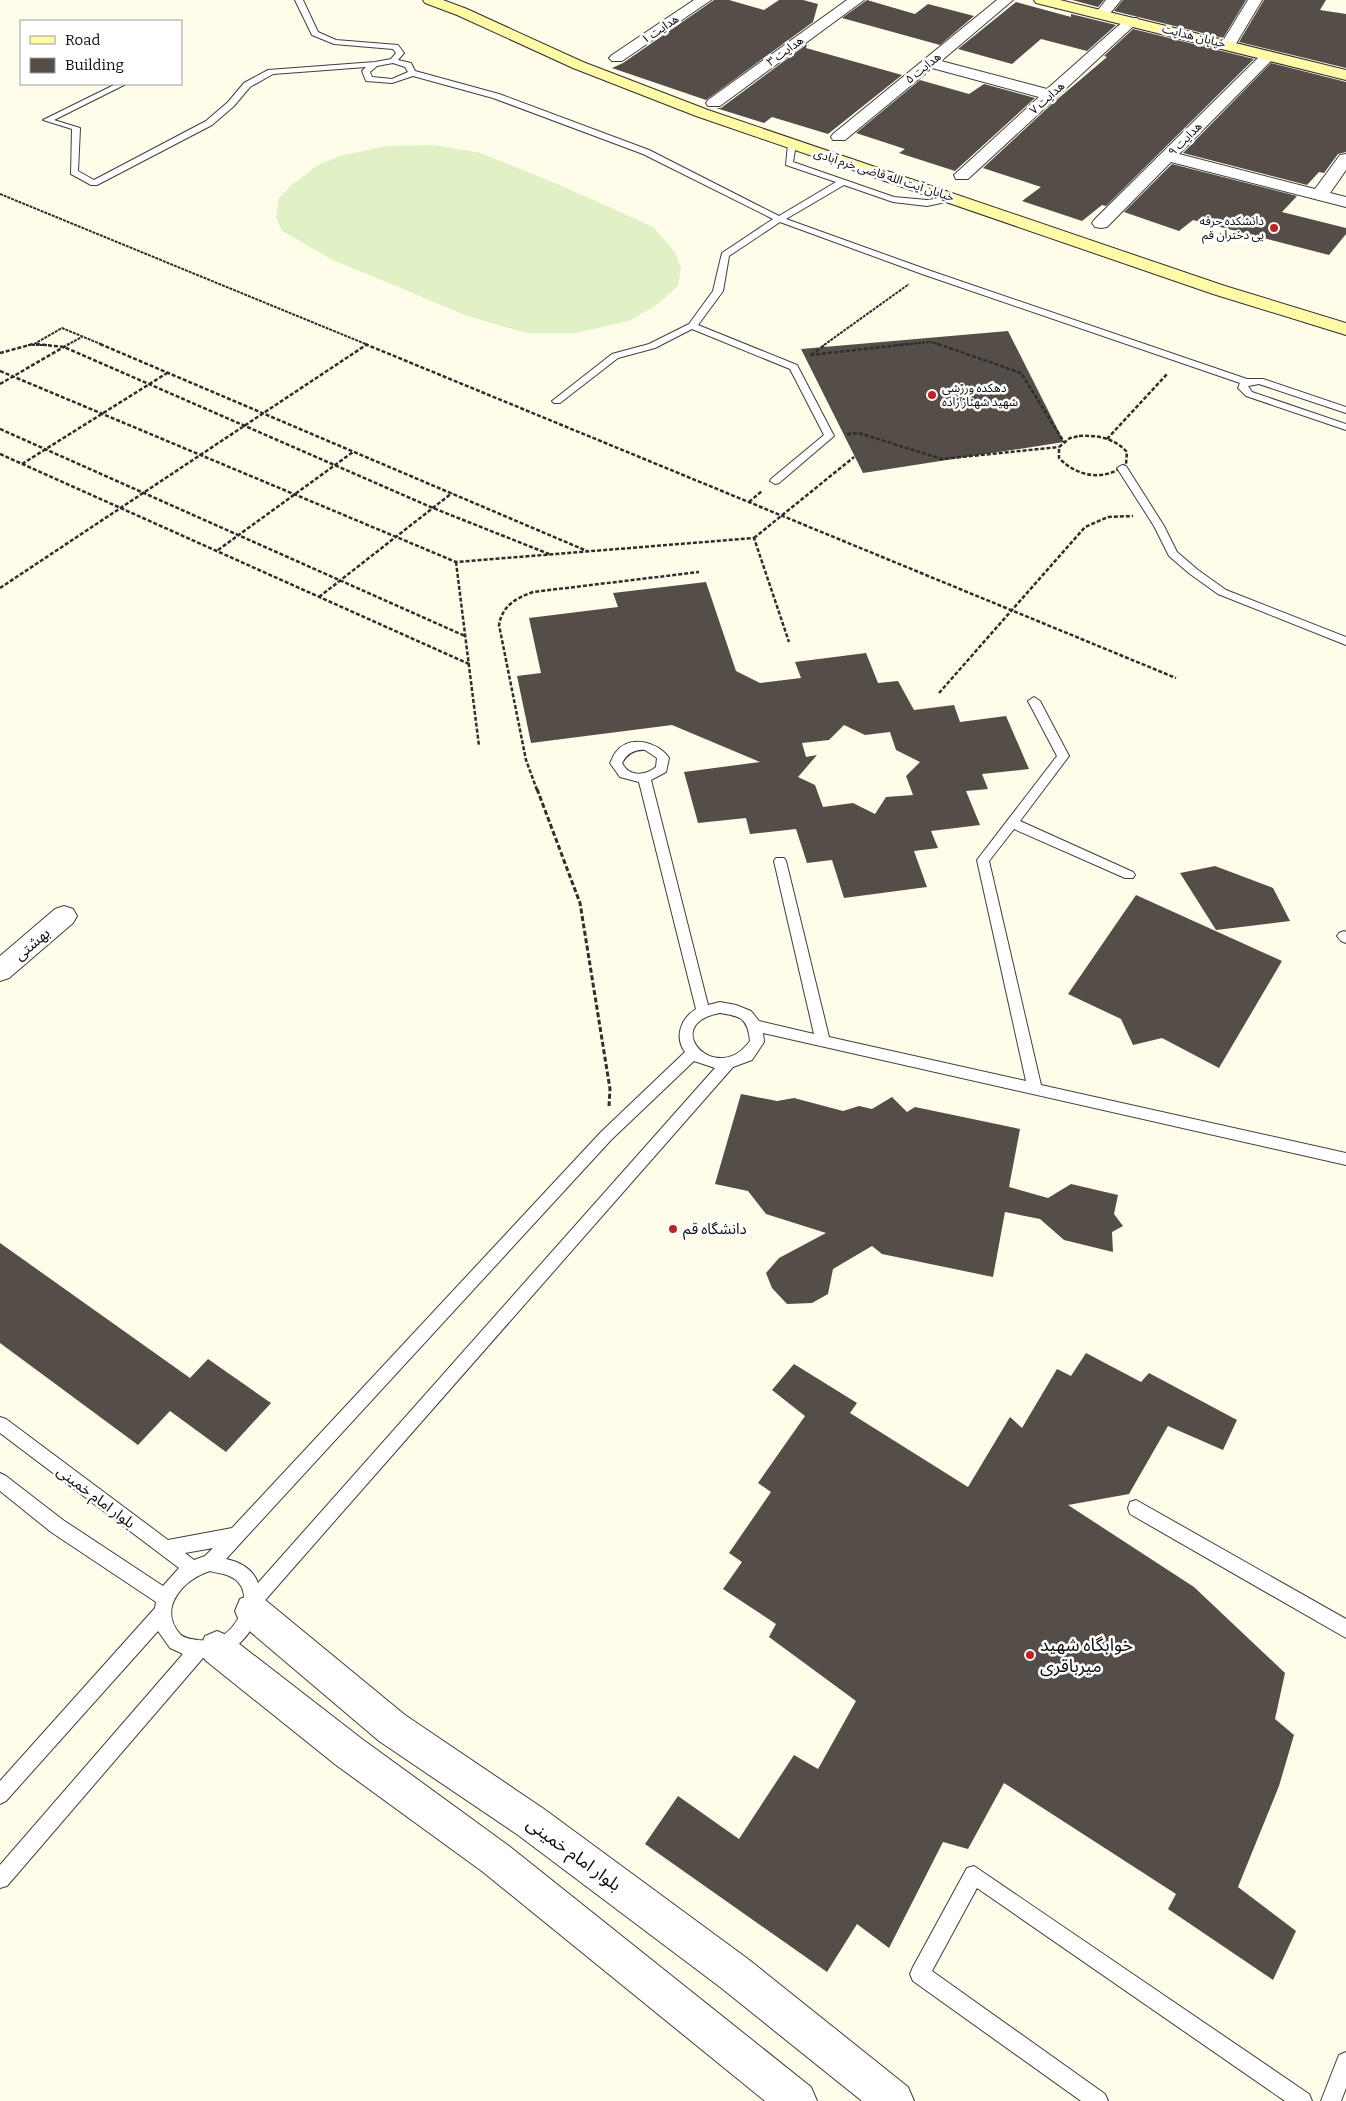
<svg xmlns="http://www.w3.org/2000/svg" width="1346" height="2101" font-family="Bitter,'Noto Sans Arabic',serif">
  <rect width="100%" height="100%" fill="#fffcea"/>
  <path fill="#dff1c5" d="M 434,145 L 481,153 L 569,189 L 653,227 L 675,252 L 681,268 L 678,286 L 655,306 L 629,321 L 575,333 L 526,333 L 467,316 L 403,289 L 333,260 L 282,231 L 276,217 L 279,198 L 293,184 L 318,165 L 340,156 L 386,146 Z"/>
  <path fill="#544d48" fill-rule="evenodd" d="M 714,0 L 729,0 L 764,10 L 779,0 L 803,0 L 818,4 L 813,22 L 706,100 L 612,68 L 623,63 Z
    M 867,0 L 915,14 L 928,4 L 974,16 L 940,45 L 842,18 Z
    M 1072,0 L 1104,0 L 1098,7 Z
    M 1123,0 L 1246,0 L 1223,38 L 1114,11 Z
    M 1264,0 L 1326,0 L 1320,10 L 1346,14 L 1346,68 L 1239,42 Z
    M 1016,2 L 1071,17 L 1071,14 L 1116,25 L 1087,51 L 1041,39 L 1012,64 L 958,49 Z
    M 1133,29 L 1254,59 L 1106,206 L 1102,205 L 1082,221 L 1022,201 L 1041,187 L 983,168 L 1053,103 L 1107,57 L 1104,56 Z
    M 807,44 L 806,48 L 902,75 L 828,134 L 772,117 L 764,123 L 716,108 L 721,108 Z
    M 1271,63 L 1346,82 L 1346,152 L 1338,154 L 1324,173 L 1319,172 L 1307,185 L 1183,153 Z
    M 920,80 L 969,94 L 984,84 L 1035,98 L 955,171 L 899,153 L 905,149 L 856,133 Z
    M 1172,164 L 1297,196 L 1282,212 L 1346,228 L 1346,234 L 1329,255 L 1193,220 L 1179,231 L 1124,212 Z
    M 1008,331 L 1064,442 L 863,473 L 801,349 Z
    M 706,582 L 736,671 L 760,683 L 801,678 L 795,662 L 866,653 L 878,683 L 898,681 L 914,710 L 954,705 L 960,722 L 1006,716 L 1029,769 L 982,774 L 988,789 L 966,791 L 980,825 L 931,831 L 938,848 L 914,851 L 927,887 L 844,898 L 832,860 L 807,863 L 796,829 L 750,834 L 746,818 L 698,823 L 684,772 L 760,762 L 672,725 L 531,743 L 517,676 L 541,673 L 529,618 L 618,607 L 613,593 ZM 844,725 L 865,735 L 890,732 L 896,750 L 920,762 L 906,776 L 913,795 L 886,797 L 875,814 L 853,803 L 823,807 L 815,785 L 798,777 L 817,755 L 806,757 L 802,743 L 829,740 Z
    M 1215,866 L 1273,888 L 1290,921 L 1216,930 L 1180,873 Z
    M 1136,895 L 1282,961 L 1219,1068 L 1162,1038 L 1133,1045 L 1121,1019 L 1068,994 Z
    M 741,1094 L 777,1101 L 794,1098 L 843,1111 L 859,1106 L 872,1109 L 892,1097 L 907,1112 L 915,1107 L 1020,1129 L 1009,1187 L 1048,1198 L 1071,1184 L 1118,1195 L 1114,1214 L 1123,1226 L 1112,1232 L 1113,1252 L 1064,1240 L 1040,1219 L 1005,1212 L 993,1277 L 882,1254 L 872,1246 L 833,1269 L 828,1294 L 812,1303 L 787,1304 L 772,1288 L 766,1273 L 779,1258 L 826,1233 L 766,1214 L 748,1191 L 715,1184 Z
    M 0,1243 L 190,1378 L 208,1359 L 271,1403 L 226,1452 L 170,1411 L 138,1445 L 0,1343 Z
    M 1086,1353 L 1141,1382 L 1149,1373 L 1237,1420 L 1223,1450 L 1168,1426 L 1129,1494 L 1068,1505 L 1194,1587 L 1285,1673 L 1275,1719 L 1294,1735 L 1279,1786 L 1238,1887 L 1296,1931 L 1273,1980 L 1168,1909 L 1176,1894 L 1004,1783 L 968,1849 L 943,1842 L 889,1948 L 857,1924 L 827,1972 L 645,1844 L 678,1796 L 739,1839 L 794,1755 L 818,1769 L 856,1701 L 769,1637 L 776,1624 L 723,1589 L 742,1562 L 729,1553 L 771,1492 L 758,1483 L 805,1416 L 772,1390 L 794,1364 L 857,1403 L 850,1413 L 968,1487 L 1010,1417 L 1022,1428 L 1057,1369 L 1071,1376 Z"/>
  <g fill="none" stroke-linecap="round" stroke-linejoin="round">
    <g stroke="#3f3f3f" stroke-width="2">
      <path id="lane" d="M 295,0 L 303,0 L 318,32 L 336,40 L 398,45 L 404,53 L 398,60 L 411,63 L 415,71 L 499,94 L 649,150 L 779,216 L 836,182 L 786,165 L 788,144 L 792,142 L 796,144 L 793,162 L 894,197 L 927,200 L 955,196 L 955,200 L 927,206 L 893,202 L 844,185 L 786,219 L 928,270 L 1247,379 L 1263,379 L 1346,407 L 1346,413 L 1259,384 L 1248,386 L 1252,392 L 1346,424 L 1346,430 L 1246,396 L 1238,388 L 1240,383 L 922,274 L 780,222 L 729,256 L 723,291 L 698,325 L 797,365 L 834,436 L 779,483 L 775,484 L 770,481 L 771,479 L 824,435 L 790,369 L 692,329 L 655,348 L 618,358 L 560,403 L 554,403 L 552,401 L 612,354 L 649,344 L 689,324 L 713,291 L 722,253 L 773,219 L 643,154 L 493,98 L 413,76 L 392,83 L 366,81 L 362,71 L 366,67 L 273,74 L 250,87 L 234,106 L 212,125 L 97,185 L 91,185 L 71,174 L 72,129 L 43,120 L 116,84 L 126,84 L 54,120 L 80,128 L 78,171 L 94,180 L 206,121 L 228,102 L 244,83 L 268,70 L 375,62 L 391,59 L 396,53 L 393,49 L 334,44 L 312,35 ZM 393,63 L 405,67 L 408,72 L 392,79 L 372,77 L 370,72 L 377,66 Z
        M 1122,465 L 1126,466 L 1164,526 L 1177,552 L 1198,570 L 1226,590 L 1346,637 L 1346,645 L 1218,594 L 1190,574 L 1169,556 L 1154,526 L 1117,468 Z
        M 1034,697 L 1040,701 L 1069,756 L 1020,821 L 1133,872 L 1135,875 L 1133,878 L 1125,878 L 1014,829 L 989,861 L 1041,1085 L 1346,1153 L 1346,1165 L 763,1033 L 764,1042 L 752,1060 L 733,1067 L 260,1606 C 256,1632 231,1660 203,1658 L 7,1886 L 0,1888 L 0,1865 L 183,1654 L 170,1648 L 158,1631 L 6,1801 L 0,1804 L 0,1781 L 155,1608 L 156,1602 L 51,1532 L 0,1491 L 0,1473 L 6,1476 L 63,1520 L 163,1586 L 179,1568 L 0,1433 L 0,1417 L 6,1419 L 168,1540 L 232,1528 L 601,1132 L 685,1052 C 674,1037 681,1018 696,1009 L 639,782 L 620,777 L 610,763 C 612,760 613,755 616,752 C 629,734 659,742 669,758 L 666,772 L 651,780 L 708,1005 L 720,1002 L 736,1005 L 751,1011 L 759,1021 L 814,1034 L 774,861 L 776,858 L 784,858 L 786,861 L 829,1037 L 1026,1081 L 977,860 L 1057,756 L 1028,701 ZM 645,750 L 657,758 L 656,767 C 645,776 629,777 622,763 C 627,754 634,749 645,750 ZM 720,1013 C 740,1016 748,1018 750,1041 C 716,1088 658,1024 720,1013 ZM 694,1061 L 715,1068 L 258,1583 C 253,1569 240,1562 226,1559 L 611,1140 ZM 213,1548 L 205,1556 L 194,1560 L 185,1553 ZM 210,1571 C 216,1573 223,1573 229,1576 C 261,1589 236,1638 209,1641 C 206,1641 201,1640 198,1640 C 191,1639 185,1639 180,1634 C 157,1608 184,1579 210,1571 Z
        M 1344,931 L 1346,932 L 1346,943 L 1341,941 L 1337,936 L 1339,933 Z
        M 1136,1500 L 1346,1619 L 1346,1638 L 1130,1514 L 1128,1508 L 1130,1502 Z
        M 974,1866 L 1309,2094 L 1312,2101 L 1285,2101 L 977,1888 L 932,1971 L 1105,2094 L 1108,2101 L 1081,2101 L 913,1981 L 910,1974 L 913,1967 L 967,1868 Z
        M 1346,2052 L 1346,2088 L 1341,2101 L 1321,2101 L 1339,2055 Z"/>
    </g>
    <g stroke="#3f3f3f" stroke-width="2">
      <path id="street" d="M 694,0 L 711,0 L 622,61 L 612,61 L 609,58 L 612,55 Z
        M 847,0 L 864,0 L 720,106 L 708,106 L 706,103 L 708,100 Z
        M 997,0 L 1013,0 L 941,61 L 1047,89 L 1127,18 L 1137,18 L 1139,21 L 968,179 L 956,179 L 954,175 L 1039,97 L 932,68 L 845,140 L 833,140 L 831,137 L 833,134 Z
        M 1106,0 L 1121,0 L 1107,17 L 1097,17 L 1095,14 Z
        M 1248,0 L 1262,0 L 1234,47 L 1224,47 L 1221,44 Z
        M 1268,51 L 1273,53 L 1276,56 L 1273,59 L 1179,154 L 1315,189 L 1340,155 L 1346,154 L 1346,170 L 1330,193 L 1346,197 L 1346,207 L 1171,162 L 1107,227 L 1101,228 L 1095,227 L 1092,223 L 1095,219 L 1263,53 Z
        M 64,906 L 73,909 L 77,916 L 73,923 L 9,978 L 0,981 L 0,956 L 55,909 Z
        M 252,1594 L 264,1599 L 405,1715 L 544,1809 L 748,1959 L 908,2087 L 914,2101 L 862,2101 L 720,1987 L 518,1835 L 379,1741 L 240,1623 L 235,1611 L 240,1599 Z
        M 217,1631 L 229,1636 L 362,1739 L 509,1846 L 811,2087 L 817,2101 L 765,2101 L 483,1872 L 336,1765 L 205,1660 L 200,1648 L 205,1636 Z"/>
    </g>
    <g stroke="#2e2e2e" stroke-width="2">
      <path id="secondary" d="M 423,0 L 443,0 L 467,9 L 583,62 L 708,110 L 1225,286 L 1346,323 L 1346,335 L 1213,294 L 696,116 L 573,68 L 457,15 L 425,3 Z
        M 1034,0 L 1060,0 L 1346,70 L 1346,80 L 1036,3 Z"/>
    </g>
    <path stroke="#2e2e2e" stroke-width="2" stroke-dasharray="3 1" stroke-linecap="butt" d="M 0,194 L 368,345
      M 34,344 L 62,328 L 103,345
      M 28,345 L 49,345
      M 67,345 L 82,337
      M 824,345 L 909,284
      M 898,345 L 931,342 L 941,345"/>
    <path stroke="#2e2e2e" stroke-width="2.5" stroke-dasharray="4 2" stroke-linecap="butt" d="M 36,344 L 64,347 L 433,508 L 549,554
      M 100,344 L 587,551
      M 365,344 L 1176,678
      M 938,344 L 1021,373 L 1064,442
      M 0,353 L 33,344
      M 810,355 L 910,344
      M 811,355 L 826,344
      M 0,371 L 456,562 L 754,538 L 789,642
      M 0,384 L 69,344
      M 0,429 L 465,636
      M 847,434 L 859,433 L 942,459 L 1059,447
      M 1079,436 C 1098,435 1114,438 1127,452 L 1126,464 C 1105,482 1077,477 1059,458 L 1059,447 L 1070,438 Z
      M 1107,439 L 1168,373
      M 0,454 L 469,664
      M 22,464 L 167,373
      M 749,502 L 762,491
      M 754,538 L 854,457
      M 218,550 L 353,452
      M 456,562 L 479,746
      M 0,588 L 366,345
      M 319,597 L 452,493
      M 939,693 L 1085,527 L 1108,517 L 1133,516
      M 537,790 L 526,760 L 499,625 C 502,606 516,598 533,592 L 699,572"/>
    <path stroke="#2e2e2e" stroke-width="3" stroke-dasharray="5 2.5" stroke-linecap="butt" d="M 537,789 L 580,903 L 610,1089 L 609,1106"/>
    <use href="#lane" fill="#fff" fill-rule="evenodd"/>
    <use href="#street" fill="#fff" fill-rule="evenodd"/>
    <use href="#secondary" fill="#fffaa5" fill-rule="evenodd"/>
  </g>
  <g fill="#bf2220" stroke="#fff" stroke-width="2">
    <circle cx="1274" cy="228" r="5"/>
    <circle cx="932" cy="395" r="5"/>
    <circle cx="673" cy="1229" r="5"/>
    <circle cx="1030" cy="1655" r="5"/>
  </g>
  <g text-anchor="middle" stroke-width="5" stroke-linejoin="round" paint-order="stroke">
    <g font-size="12" fill="#0c0c0c" stroke="#fff">
      <text transform="translate(660 29) rotate(-34)" y="4">هدایت ۱</text>
      <text transform="translate(1194 36) rotate(14)" y="4">خیابان هدایت</text>
      <text transform="translate(785 51) rotate(-36)" y="4">هدایت ۳</text>
      <text transform="translate(923 68) rotate(-39)" y="4">هدایت ۵</text>
      <text transform="translate(1047 98) rotate(-42)" y="4">هدایت ۷</text>
      <text transform="translate(1185 139) rotate(-45)" y="4">هدایت ۹</text>
      <text transform="translate(884 175) rotate(18)" y="4">خیابان آیت الله قاضی خرم آبادی</text>
    </g>
    <g font-size="12" fill="#0c0c0c" stroke="#fff" text-anchor="end">
      <text x="1264" y="225">دانشکده حرفه<tspan x="1264" dy="14">یی دختران قم</tspan></text>
      <text x="942" y="392" text-anchor="start">دهکده ورزشی<tspan x="942" dy="14">شهید شهناز زاده</tspan></text>
    </g>
    <g font-size="15" fill="#0c0c0c" stroke="#fff">
      <text transform="translate(32 944) rotate(-40)" y="5">بهشتی</text>
      <text transform="translate(96 1497) rotate(37)" y="5">بلوار امام خمینی</text>
    </g>
    <g font-size="15" fill="#0c0c0c" stroke="#fff" text-anchor="start">
      <text x="683" y="1234">دانشگاه قم</text>
    </g>
    <g font-size="18" fill="#0c0c0c" stroke="#fff" text-anchor="start">
      <text x="1040" y="1651">خوابگاه شهید<tspan x="1040" dy="21">میرباقری</tspan></text>
    </g>
    <g font-size="18" fill="#0c0c0c" stroke="#fff">
      <text transform="translate(574 1854) rotate(36)" y="6">بلوار امام خمینی</text>
    </g>
  </g>
  <rect x="20" y="20" width="162" height="65" fill="#ffffff" stroke="#9e9e9e"/>
  <rect x="30" y="36" width="25" height="8" fill="#fffaa5" stroke="#9e9e9e"/>
  <text x="65" y="45" font-size="15" fill="#0c0c0c">Road</text>
  <rect x="30" y="58" width="25" height="15" fill="#544d48" stroke="#9e9e9e"/>
  <text x="65" y="70" font-size="15" fill="#0c0c0c">Building</text>
</svg>
